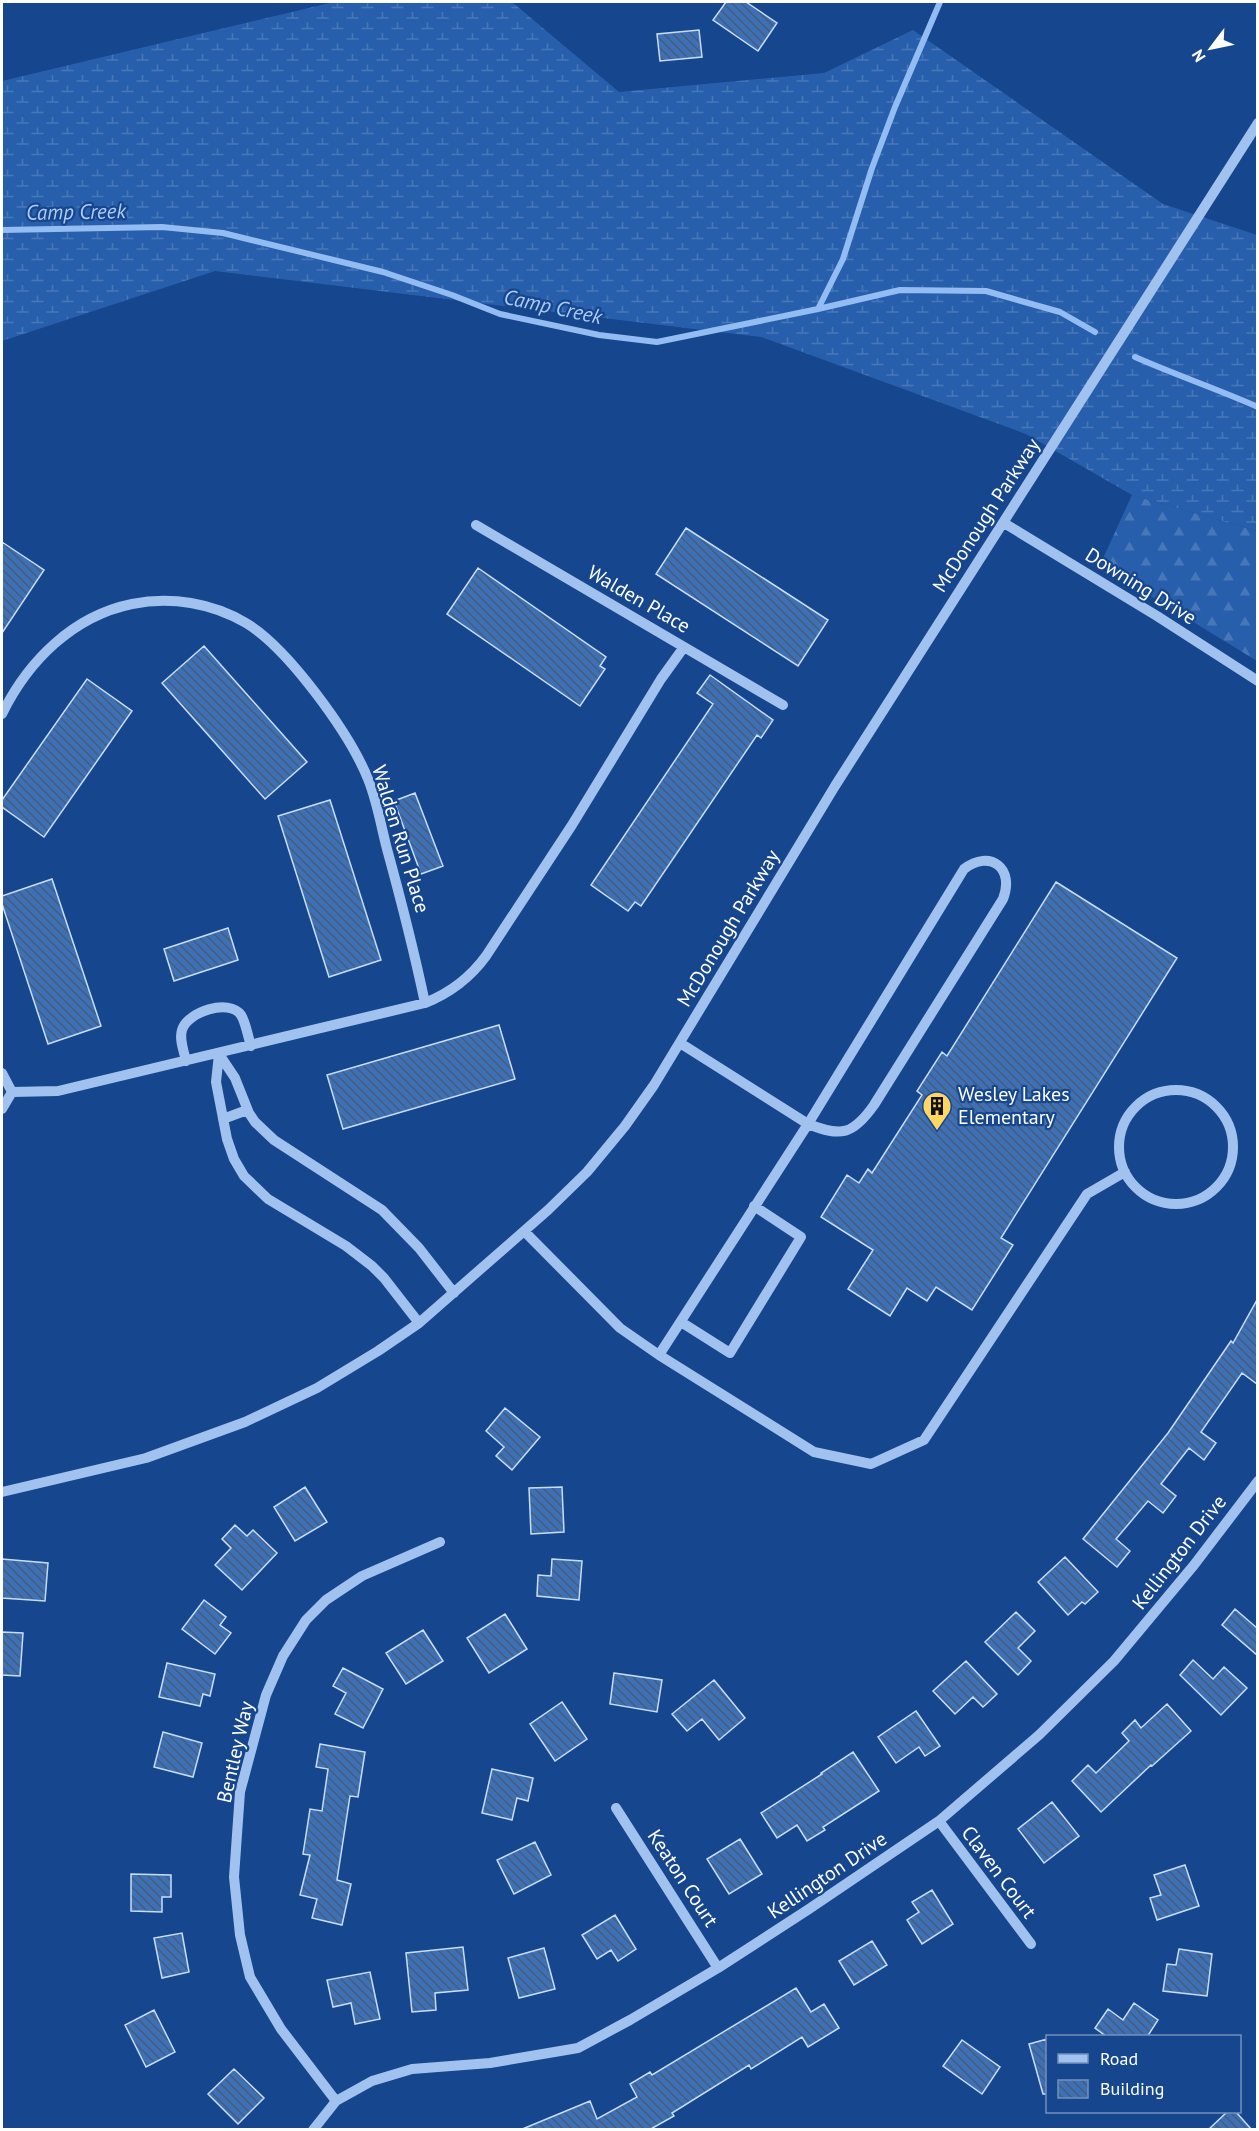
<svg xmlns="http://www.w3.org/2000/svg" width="1259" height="2131" font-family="'PT Sans',sans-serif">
  <defs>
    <pattern id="forest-firs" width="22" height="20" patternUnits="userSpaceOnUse" patternTransform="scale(1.5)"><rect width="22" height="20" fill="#285fac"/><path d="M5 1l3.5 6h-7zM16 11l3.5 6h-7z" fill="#4877b8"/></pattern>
    <pattern id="wetland-marsh" width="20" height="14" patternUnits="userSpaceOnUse" patternTransform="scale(1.5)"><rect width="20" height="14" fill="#285fac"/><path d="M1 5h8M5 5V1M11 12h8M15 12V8" fill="none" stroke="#4877b8"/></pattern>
    <pattern id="building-back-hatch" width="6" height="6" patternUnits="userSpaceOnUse" patternTransform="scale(1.5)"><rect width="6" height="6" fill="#3e70b6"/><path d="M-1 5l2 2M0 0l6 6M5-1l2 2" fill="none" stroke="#465c7c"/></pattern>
  </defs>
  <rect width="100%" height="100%" fill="#16468d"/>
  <path fill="url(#forest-firs)" d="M 1132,495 L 1257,531 L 1257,661 L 1100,565 Z"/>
  <path fill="url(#wetland-marsh)" d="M 334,2 L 512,2 L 619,92 L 824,73 L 913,30 L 1163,204 L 1257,235 L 1257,531 L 1132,495 L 1026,434 L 761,337 L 215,271 L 2,341 L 2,81 Z"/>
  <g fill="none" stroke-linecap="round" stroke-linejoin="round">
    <path stroke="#93bcf2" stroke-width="6" d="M 2,230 L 162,227 L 223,233 L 383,272 L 452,295 L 500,314 L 599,335 L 657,342 L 818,309 L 900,290 L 986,291 L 1060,312 L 1095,332
      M 818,309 L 843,259 L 872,168 L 895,107 L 940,2
      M 1135,357 C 1176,375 1217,389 1258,407"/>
  </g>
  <path fill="url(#building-back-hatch)" stroke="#c7ddfb" stroke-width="1.5" d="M 726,2 L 746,2 L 777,23 L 758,51 L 713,20 Z
    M 699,30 L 702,57 L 660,61 L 657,34 Z
    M 686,528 L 828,620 L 798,666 L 656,574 Z
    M 2,542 L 44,570 L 2,633 Z
    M 478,568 L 606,657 L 600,666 L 605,669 L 580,706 L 447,614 Z
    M 204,646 L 307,762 L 265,799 L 162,683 Z
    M 710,675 L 773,720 L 761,738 L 757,735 L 641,906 L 635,902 L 628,911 L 591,885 L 713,704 L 697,693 Z
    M 87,679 L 132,711 L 44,837 L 2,807 L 2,800 Z
    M 415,793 L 443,866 L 421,874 L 394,801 Z
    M 330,800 L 381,960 L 329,977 L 278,816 Z
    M 52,879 L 101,1026 L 48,1044 L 2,904 L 2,896 Z
    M 1056,882 L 1177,958 L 1001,1238 L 1013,1245 L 972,1310 L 936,1287 L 927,1301 L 907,1288 L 890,1316 L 848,1289 L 873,1250 L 821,1217 L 847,1175 L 859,1183 L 868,1169 L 872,1173 L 922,1095 L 917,1091 L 942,1052 L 947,1056 Z
    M 228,928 L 238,960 L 174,981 L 164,949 Z
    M 499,1025 L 515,1079 L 343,1129 L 327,1075 Z
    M 1257,1300 L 1257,1384 L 1242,1373 L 1201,1432 L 1216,1443 L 1204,1460 L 1189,1448 L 1161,1484 L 1176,1496 L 1163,1513 L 1148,1501 L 1116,1539 L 1130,1551 L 1117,1567 L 1083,1539 L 1168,1433 L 1231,1341 L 1233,1343 Z
    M 505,1408 L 540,1437 L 512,1470 L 496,1456 L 504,1447 L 486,1431 Z
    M 305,1487 L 327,1522 L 295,1541 L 274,1507 Z
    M 562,1487 L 564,1532 L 531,1534 L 529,1488 Z
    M 235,1525 L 247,1536 L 253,1530 L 277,1553 L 242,1590 L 215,1565 L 231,1548 L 222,1539 Z
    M 1065,1557 L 1098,1592 L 1085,1604 L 1082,1602 L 1068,1615 L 1038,1582 Z
    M 2,1559 L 48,1563 L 45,1601 L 2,1598 Z
    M 552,1559 L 582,1561 L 579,1600 L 537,1596 L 538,1575 L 551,1576 Z
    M 204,1600 L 226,1617 L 220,1625 L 231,1633 L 215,1654 L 182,1629 Z
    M 1235,1609 L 1257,1628 L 1257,1655 L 1222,1625 Z
    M 1016,1612 L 1035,1631 L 1018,1648 L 1031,1661 L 1018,1675 L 985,1642 Z
    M 505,1614 L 527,1649 L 489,1673 L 467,1638 Z
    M 423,1630 L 443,1661 L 406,1684 L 386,1653 Z
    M 2,1632 L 23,1633 L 20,1676 L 2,1675 Z
    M 1193,1660 L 1213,1679 L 1224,1667 L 1247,1688 L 1221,1715 L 1180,1675 Z
    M 966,1661 L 997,1694 L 983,1707 L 973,1697 L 955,1714 L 933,1691 Z
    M 167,1663 L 215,1674 L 210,1696 L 203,1694 L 200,1706 L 159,1697 Z
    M 343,1668 L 383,1689 L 363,1728 L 335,1714 L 346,1693 L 333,1686 Z
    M 614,1673 L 662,1680 L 657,1712 L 610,1704 Z
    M 714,1680 L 745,1718 L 719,1740 L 702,1719 L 687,1731 L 672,1714 Z
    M 562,1702 L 587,1739 L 555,1761 L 530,1724 Z
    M 1167,1704 L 1191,1731 L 1152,1766 L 1151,1765 L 1101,1812 L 1072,1781 L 1088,1765 L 1096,1773 L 1129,1741 L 1122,1733 L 1135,1720 L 1141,1728 Z
    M 916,1711 L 940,1746 L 925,1756 L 919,1747 L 896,1763 L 878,1737 Z
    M 163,1732 L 202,1743 L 193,1777 L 154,1767 Z
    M 320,1744 L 365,1752 L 358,1797 L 350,1796 L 337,1880 L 351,1884 L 342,1925 L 312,1918 L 317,1899 L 300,1895 L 310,1855 L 303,1854 L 310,1809 L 322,1811 L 328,1769 L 316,1767 Z
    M 853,1752 L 879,1791 L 823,1827 L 825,1830 L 807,1841 L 797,1825 L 777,1838 L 761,1813 L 822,1774 L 821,1773 Z
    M 492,1769 L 533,1778 L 528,1801 L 517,1798 L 512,1820 L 482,1813 Z
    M 1052,1802 L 1079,1836 L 1044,1863 L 1018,1829 Z
    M 740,1839 L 762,1874 L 729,1894 L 707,1859 Z
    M 535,1842 L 551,1875 L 514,1894 L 497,1860 Z
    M 1185,1865 L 1199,1906 L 1157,1920 L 1150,1898 L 1161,1895 L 1154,1875 Z
    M 131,1874 L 171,1875 L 171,1897 L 162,1897 L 162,1912 L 131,1911 Z
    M 932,1890 L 953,1924 L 922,1944 L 907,1920 L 919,1912 L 912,1902 Z
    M 615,1915 L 636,1949 L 618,1961 L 611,1950 L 597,1959 L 582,1935 Z
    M 182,1933 L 189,1972 L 162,1978 L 154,1938 Z
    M 872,1941 L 887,1965 L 854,1985 L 839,1961 Z
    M 463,1947 L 468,1990 L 435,1993 L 436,2010 L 412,2012 L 406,1953 Z
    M 544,1948 L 555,1989 L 519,1998 L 508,1958 Z
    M 1179,1949 L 1212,1954 L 1207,1996 L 1163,1991 L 1167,1964 L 1176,1965 Z
    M 370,1972 L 380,2019 L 355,2024 L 351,2003 L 333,2007 L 327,1980 Z
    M 796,1988 L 811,2012 L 824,2004 L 839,2028 L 808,2047 L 802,2037 L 751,2069 L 749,2065 L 672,2113 L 674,2116 L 649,2130 L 520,2130 L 590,2101 L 597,2119 L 637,2097 L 630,2084 L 650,2072 L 652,2075 Z
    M 1134,2003 L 1158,2020 L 1147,2037 L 1107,2037 L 1095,2028 L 1108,2009 L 1123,2020 Z
    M 154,2010 L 175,2052 L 146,2067 L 125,2025 Z
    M 1047,2039 L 1047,2094 L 1043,2094 L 1029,2044 Z
    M 962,2040 L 1000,2067 L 982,2094 L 943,2066 Z
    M 234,2069 L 264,2098 L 238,2124 L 208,2094 Z
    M 1227,2112 L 1236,2112 L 1252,2130 L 1208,2130 Z"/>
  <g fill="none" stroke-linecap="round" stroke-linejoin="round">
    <path stroke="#a1c2ef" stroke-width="10" d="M 1004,523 L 1157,616 L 1258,681
      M 476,525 L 783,705
      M 2,714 C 28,661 73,616 132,604 C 171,596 212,603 246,623 C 288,648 350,734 368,779 C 377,801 381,826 387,849 C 401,900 414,951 425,1003
      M 219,1054 L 216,1082 L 227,1139 L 234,1159 L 244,1176 L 268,1199 L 346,1246 L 372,1266 L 384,1278 L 419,1323
      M 219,1054 L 235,1078 L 249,1113 L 255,1122 L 274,1140 L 382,1210 L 419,1248 L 454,1293
      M 186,1061 C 184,1051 179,1040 182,1030 C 187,1012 229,998 241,1015 C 246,1023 248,1037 251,1046
      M 2,1073 L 12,1092
      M1119 1147a57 57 0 1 1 114 0a57 57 0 1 1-114 0Z
      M 12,1092 L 58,1091 L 425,1003 C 450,993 470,978 486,956 L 572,825 L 661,679 L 684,647
      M 2,1109 L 12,1092
      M 223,1119 L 247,1110
      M 525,1232 L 620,1328 L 659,1355 L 814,1452 L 871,1464 L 924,1440 L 1087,1194 L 1125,1172
      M 681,1322 L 730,1353 L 801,1237 L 754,1206
      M 659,1355 L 808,1124 L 964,869 C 990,849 1015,868 1003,899 L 874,1105 C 853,1135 841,1137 808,1124 L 680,1043
      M 2,1492 L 146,1458 L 245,1422 L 317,1388 L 378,1351 L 419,1323 L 548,1210 L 587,1172 L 625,1126 L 654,1085 L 835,786 L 1258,123
      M 616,1808 L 718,1968
      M 939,1821 L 1031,1944
      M 336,2101 L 281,2029 L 250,1977 L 240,1935 L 234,1877 L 240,1792 L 266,1695 L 283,1656 L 306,1620 L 326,1600 L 362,1576 L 440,1542
      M 313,2130 L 336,2101 L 372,2081 L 412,2069 L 490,2063 L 578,2048 L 630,2020 L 718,1968 L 809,1909 L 939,1821 L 1039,1735 L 1114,1661 L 1194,1565 L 1258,1481"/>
  </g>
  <defs>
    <g id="building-pin" transform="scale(1.5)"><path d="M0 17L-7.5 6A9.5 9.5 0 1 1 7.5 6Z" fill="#ffd65f" stroke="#16468d"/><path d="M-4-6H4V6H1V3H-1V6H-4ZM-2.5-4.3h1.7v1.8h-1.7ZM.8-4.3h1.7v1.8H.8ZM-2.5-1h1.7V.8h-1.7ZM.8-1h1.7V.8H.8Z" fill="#111"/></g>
  </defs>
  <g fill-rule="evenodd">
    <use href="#building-pin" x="937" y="1106"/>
  </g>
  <g text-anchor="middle" stroke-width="4.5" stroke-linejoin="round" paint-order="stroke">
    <g font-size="20" fill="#fff" stroke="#16468d">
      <text transform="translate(986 515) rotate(-57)" y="7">McDonough Parkway</text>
      <text transform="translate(1141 586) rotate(32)" y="7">Downing Drive</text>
      <text transform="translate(639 599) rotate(30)" y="7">Walden Place</text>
      <text transform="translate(401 839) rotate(73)" y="7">Walden Run Place</text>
      <text transform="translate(728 928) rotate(-59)" y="7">McDonough Parkway</text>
      <text transform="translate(1179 1552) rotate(-52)" y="7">Kellington Drive</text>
      <text transform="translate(235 1752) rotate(-77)" y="7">Bentley Way</text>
      <text transform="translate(999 1872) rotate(53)" y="7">Claven Court</text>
      <text transform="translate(827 1875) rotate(-34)" y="7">Kellington Drive</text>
      <text transform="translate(683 1878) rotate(57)" y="7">Keaton Court</text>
    </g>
    <g font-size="20" fill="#fff" stroke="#16468d" text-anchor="start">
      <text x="958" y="1101">Wesley Lakes<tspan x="958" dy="23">Elementary</tspan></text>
    </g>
    <g font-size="21" font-style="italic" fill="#acccf7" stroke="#16468d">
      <text transform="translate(76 212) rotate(-1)" y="7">Camp Creek</text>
      <text transform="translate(553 307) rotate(12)" y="7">Camp Creek</text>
    </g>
  </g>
  <rect width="1259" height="2131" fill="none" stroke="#ffffff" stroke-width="6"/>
  <rect x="1046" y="2035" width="195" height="78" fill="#16468d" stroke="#7390bb" stroke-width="1.5"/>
  <rect x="1058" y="2054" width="30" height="9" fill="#a1c2ef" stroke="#7390bb" stroke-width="1.5"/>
  <text x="1100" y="2065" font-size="18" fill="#ffffff">Road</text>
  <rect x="1058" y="2080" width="30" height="18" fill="url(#building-back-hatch)" stroke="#7390bb" stroke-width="1.5"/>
  <text x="1100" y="2095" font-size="18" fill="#ffffff">Building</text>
  <g transform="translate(1211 48) rotate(238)" stroke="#16468d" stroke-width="4.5" paint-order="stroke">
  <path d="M0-4.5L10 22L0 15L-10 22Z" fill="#ffffff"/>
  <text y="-9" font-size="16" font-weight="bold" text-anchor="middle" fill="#ffffff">N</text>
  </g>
</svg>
